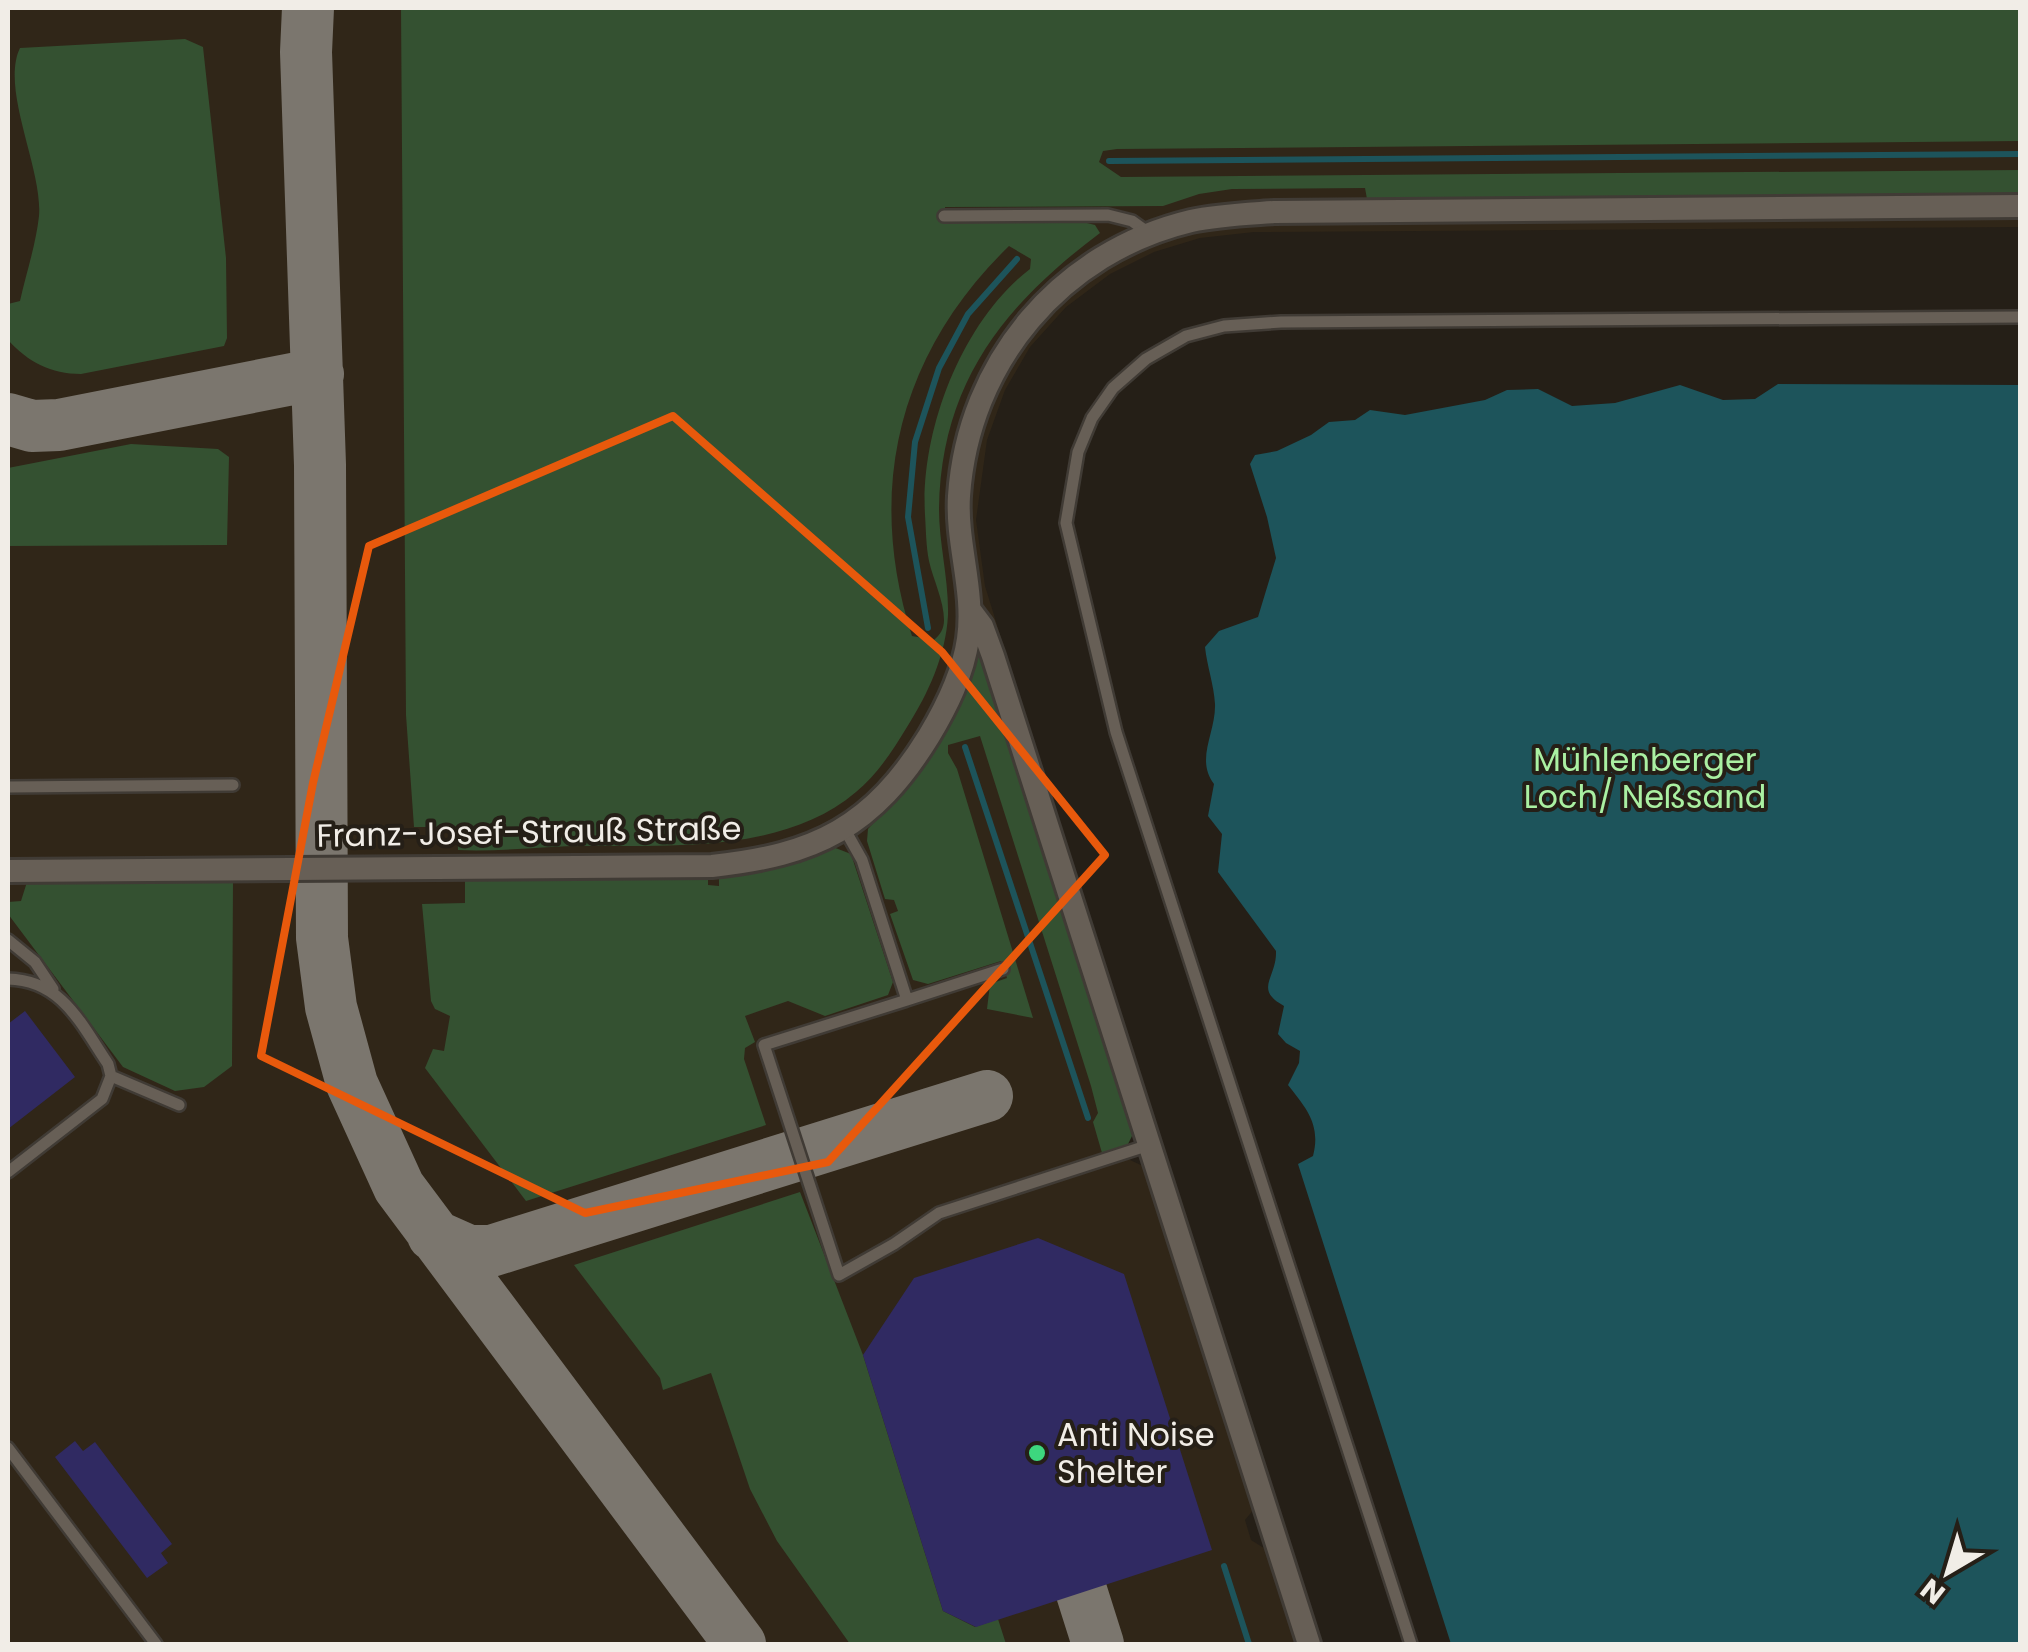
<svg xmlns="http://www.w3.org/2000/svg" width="2028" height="1652" font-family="Poppins,sans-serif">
  <rect width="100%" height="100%" fill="#251f17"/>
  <path fill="#302618" d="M 8,8 L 2020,8 L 2020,227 L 1254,232 L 1200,238 L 1154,252 L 1110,274 L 1066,307 L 1030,347 L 1005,390 L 987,440 L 976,520 L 985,586 L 1018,693 L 1006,697 L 1124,1143 L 1130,1160 L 1145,1167 L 1254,1509 L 1245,1520 L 1251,1540 L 1267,1550 L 1297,1644 L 8,1644 Z"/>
  <path fill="#345131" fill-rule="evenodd" d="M 401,8 L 2020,8 L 2020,141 L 1117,149 L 1103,151 L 1099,162 L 1121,177 L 2020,170 L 2020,195 L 1367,199 L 1365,188 L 1232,189 L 1199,194 L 1163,206 L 945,207 L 945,223 L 1087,223 L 1095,225 L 1100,233 C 1004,305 941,383 939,509 C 939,544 949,580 948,615 C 946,655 928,694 907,727 C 893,750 877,775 856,792 C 784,853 674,845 586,846 C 543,846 500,852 458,850 L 457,827 L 414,827 L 406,715 ZM 1009,246 L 1031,259 L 1030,269 C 962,321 920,431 925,515 C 926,530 926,546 929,561 C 933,579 944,601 944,620 C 944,629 940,635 934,640 L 912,636 C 865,489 899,353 1009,246 Z
    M 185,39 L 203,47 L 226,258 L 227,338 L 224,346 L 81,374 C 51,374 28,362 8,340 L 8,304 L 20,301 C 26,274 36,244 39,216 C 43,169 0,89 20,48 Z
    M 131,444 L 218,449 L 229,457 L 227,545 L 8,546 L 8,468 Z
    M 980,645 L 1135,1130 L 1127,1146 L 1102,1153 L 1093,1122 L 1098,1113 L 1091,1086 L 980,736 L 948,745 L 948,753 L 957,769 L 1033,1018 L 987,1009 L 990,984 L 1007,978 L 1001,961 L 928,984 L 913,980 L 890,914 L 898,911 L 894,900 L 885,899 L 867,841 L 868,829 C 876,819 887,812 896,802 C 936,755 962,704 980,645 Z
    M 833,847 L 851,854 L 893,982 L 888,995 L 825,1016 L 788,1001 L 745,1016 L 755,1042 L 745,1048 L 744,1059 L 766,1125 L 526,1201 L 425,1068 L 433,1049 L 444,1051 L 450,1016 L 435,1009 L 431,1001 L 422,904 L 465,903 L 465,879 L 708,877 L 708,885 L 719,886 L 719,877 L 784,865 Z
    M 233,881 L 232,1066 L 204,1087 L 175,1091 L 123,1067 L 8,914 L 8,902 L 21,901 L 27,882 Z
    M 800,1192 L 863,1355 L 943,1611 L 975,1627 L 998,1619 L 1006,1644 L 850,1644 L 777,1541 L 750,1489 L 711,1373 L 663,1390 L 660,1378 L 574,1265 Z"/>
  <path fill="#1d545b" d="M 1778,384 L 2020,385 L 2020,1644 L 1451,1644 L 1298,1164 L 1313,1156 C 1321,1125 1307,1109 1288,1085 L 1299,1063 L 1300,1051 L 1286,1043 L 1278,1034 L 1284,1006 C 1253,989 1277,978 1276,951 L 1218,872 L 1222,834 L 1208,816 L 1214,784 C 1195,759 1216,733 1215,704 C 1214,685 1207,666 1205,647 L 1219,631 L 1258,617 L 1276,558 L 1267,517 L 1250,464 L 1255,455 L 1277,451 L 1311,435 L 1329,422 L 1355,420 L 1370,410 L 1405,415 L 1485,400 L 1507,390 L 1538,389 L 1572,406 L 1615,403 L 1680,385 L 1723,400 L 1755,399 Z"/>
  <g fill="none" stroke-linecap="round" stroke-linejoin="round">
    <path stroke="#1d545b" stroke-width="6" d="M 1109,161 L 2020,154
      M 928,628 L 908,517 L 915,442 L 939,368 L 968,314 L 1017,259
      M 965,747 L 1088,1118
      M 1224,1566 L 1249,1644"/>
    <path stroke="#7b766e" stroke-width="52" d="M 308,8 L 306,52 L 320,465 L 322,938 L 331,1007 L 352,1084 L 399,1187 L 740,1644
      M 8,419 L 32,426 L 59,425 L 318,374
      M 433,1235 L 469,1251 L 491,1251 L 987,1096
      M 1061,1527 L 1098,1644"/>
  </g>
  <path fill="#302a62" d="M 25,1011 L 75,1077 L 8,1129 L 8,1024 Z
    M 1038,1238 L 1124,1274 L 1212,1550 L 976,1627 L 943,1611 L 863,1355 L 914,1278 Z
    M 75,1441 L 83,1451 L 95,1442 L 172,1544 L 161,1553 L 168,1563 L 147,1578 L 55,1457 Z"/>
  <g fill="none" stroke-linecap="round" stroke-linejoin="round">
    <g stroke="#403b35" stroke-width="16">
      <path id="lane" d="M 944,216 L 1108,215 L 1132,221 L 1150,234
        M 8,787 L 233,785
        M 844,828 L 862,860 L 907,1000 L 764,1045 L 839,1275 L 894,1244 L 939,1213 L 1149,1145
        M 8,940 L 35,962 L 53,989
        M 8,979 C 62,980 81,1024 108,1064 L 111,1076 L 102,1099 L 8,1172
        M 907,1000 L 1003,969
        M 111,1076 L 179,1105
        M 8,1448 L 156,1644
        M 1411,1644 L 1116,732 L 1066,523 L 1078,452 L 1092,418 L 1113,388 L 1146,359 L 1186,336 L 1224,326 L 1281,322 L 2020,317"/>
    </g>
    <g stroke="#403b35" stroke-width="28">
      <path id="street" d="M 970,610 L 982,626 L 993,656 L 1309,1644
        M 8,871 L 712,866 C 816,855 873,827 929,736 C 947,706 963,674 968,639 C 975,591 956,544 959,496 C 968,362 1061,252 1191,221 C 1218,215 1246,214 1274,212 L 2020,206"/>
    </g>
    <use href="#lane" stroke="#675f56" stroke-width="11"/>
    <use href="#street" stroke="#675f56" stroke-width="22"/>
  </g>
  <path fill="none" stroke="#e8590c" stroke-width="8" stroke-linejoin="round" d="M 673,416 L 942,652 L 1105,855 L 828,1162 L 585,1213 L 261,1056 L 313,783 L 369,546 Z"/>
  <circle fill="#3dd77e" stroke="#251f17" stroke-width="4" cx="1037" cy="1453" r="10"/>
  <g text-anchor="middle" stroke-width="8" stroke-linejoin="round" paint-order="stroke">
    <g font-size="32" fill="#aaf0a2" stroke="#251f17">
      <text x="1645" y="771">Mühlenberger<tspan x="1645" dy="37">Loch/ Neßsand</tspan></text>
    </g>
    <g font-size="32" fill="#f1ede7" stroke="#251f17">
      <text transform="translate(529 832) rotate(-1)" y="11">Franz-Josef-Strauß Straße</text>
    </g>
    <g font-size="32" fill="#f1ede7" stroke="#251f17" text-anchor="start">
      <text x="1057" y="1446">Anti Noise<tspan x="1057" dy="37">Shelter</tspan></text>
    </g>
  </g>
  <rect width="2028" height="1652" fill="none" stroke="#f1ede7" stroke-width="20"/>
  <g transform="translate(1948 1572) rotate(218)" stroke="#251f17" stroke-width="8" paint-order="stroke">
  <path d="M0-8L18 38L0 25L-18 38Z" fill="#f1ede7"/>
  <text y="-15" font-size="28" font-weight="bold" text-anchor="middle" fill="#f1ede7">N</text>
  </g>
</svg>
